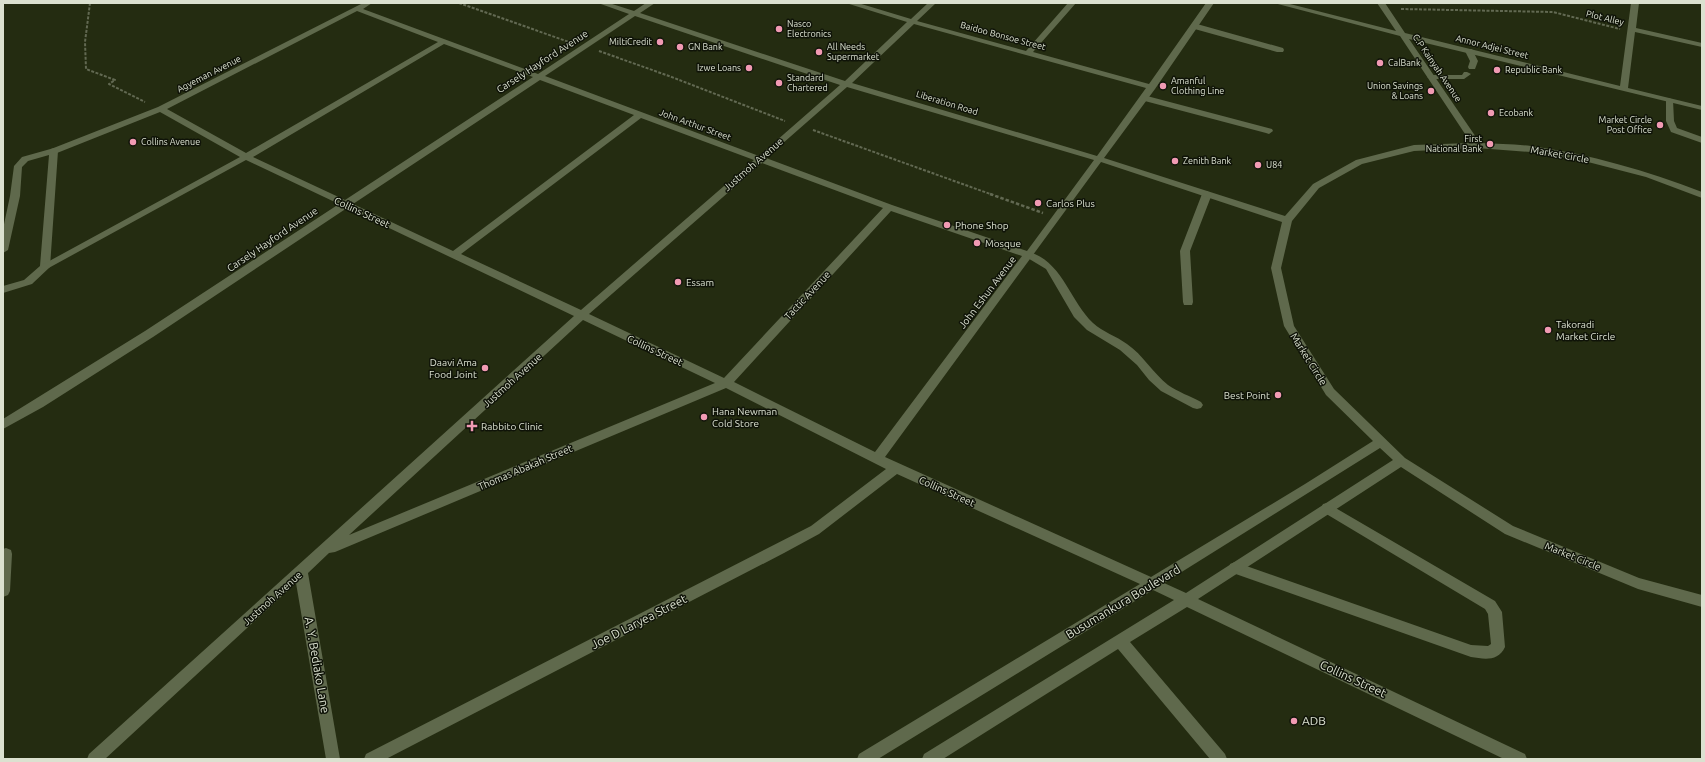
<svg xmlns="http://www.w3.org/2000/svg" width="1705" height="762" font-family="Ubuntu,sans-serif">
  <rect width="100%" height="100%" fill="#242c11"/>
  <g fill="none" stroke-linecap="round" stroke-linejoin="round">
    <path stroke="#626952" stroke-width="2" stroke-dasharray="3 1.5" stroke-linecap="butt" d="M 90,3 L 85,42 L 86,69 L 115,80 L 109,84 L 145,102
      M 459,3 L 569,42
      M 1401,9 L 1553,12 L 1620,29
      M 599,51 L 669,76 L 785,121
      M 813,130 L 993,195"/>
    <path stroke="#626952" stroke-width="2.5" stroke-dasharray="3.5 2" stroke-linecap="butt" d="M 990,194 L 1043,213"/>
    <path fill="#5f694c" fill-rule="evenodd" d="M 1191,24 L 1197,24 L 1283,48 L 1284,50 L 1283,52 L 1277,52 L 1191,28 Z
      M 1466,49 L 1472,49 L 1478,61 L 1475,69 L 1469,69 L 1468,67 L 1470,61 L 1465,51 Z
      M 1464,72 L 1467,72 L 1471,74 L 1464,79 L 1431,79 L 1427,77 L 1431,75 L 1462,75 Z
      M 1141,96 L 1147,96 L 1272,129 L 1273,131 L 1269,134 L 1266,133 L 1141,100 Z
      M 1666,98 L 1669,98 L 1673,100 L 1674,121 L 1677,128 L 1702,137 L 1702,143 L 1671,132 L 1666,121 Z
      M 54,148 L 58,151 L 50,267 L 32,284 L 3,293 L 3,286 L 24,280 L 40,266 L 49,155 L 28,161 L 22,167 L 20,196 L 8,250 L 3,253 L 3,229 L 10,196 L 14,166 L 22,157 Z
      M 1207,191 L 1212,194 L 1190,251 L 1193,302 L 1192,305 L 1184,305 L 1183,302 L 1180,251 L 1202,194 Z
      M 1029,252 C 1062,261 1070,301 1093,323 C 1103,332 1116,336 1127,344 C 1143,355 1153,373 1168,385 C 1178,392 1190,396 1201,402 L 1203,405 L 1201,408 L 1197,409 L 1193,408 L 1161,391 L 1149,380 L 1137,365 L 1120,350 L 1087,330 L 1074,317 L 1046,269 L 1026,257 L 1024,255 L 1026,253 Z
      M 1327,503 L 1495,601 L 1502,612 L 1505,647 C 1498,662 1484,659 1471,657 L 1230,572 L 1229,568 L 1230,564 L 1235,562 L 1471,645 L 1488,646 L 1491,644 L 1488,614 L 1485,609 L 1323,512 L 1321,508 L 1323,504 Z
      M 6,548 L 11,550 L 12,554 L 10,591 L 8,595 L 3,597 L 3,549 Z"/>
    <path fill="#5f694c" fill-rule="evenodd" d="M 363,3 L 372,3 L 363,9 L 538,74 L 629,14 L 598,3 L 609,3 L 634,11 L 646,3 L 655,3 L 640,13 L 845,81 L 907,22 L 846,3 L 858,3 L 911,19 L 928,3 L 936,3 L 917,21 L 1026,51 L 1068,3 L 1076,3 L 1033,52 L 1149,84 L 1206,3 L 1214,3 L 1155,89 L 1104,158 L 1285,216 L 1313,184 L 1356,160 L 1414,145 L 1471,143 L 1400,36 L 1274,3 L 1286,3 L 1396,31 L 1377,3 L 1385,3 L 1405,33 L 1620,86 L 1631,3 L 1639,3 L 1636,28 L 1702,43 L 1702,47 L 1635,32 L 1628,88 L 1702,106 L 1702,110 L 1409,39 L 1480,143 C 1497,144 1514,144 1531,146 C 1590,154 1647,171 1702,192 L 1702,198 L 1646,177 L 1588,162 L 1531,152 L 1477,148 L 1414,151 L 1362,164 L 1319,188 L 1292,221 L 1281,268 L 1294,326 L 1334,389 L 1405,458 L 1513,526 L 1639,578 L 1702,595 L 1702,607 L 1638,589 L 1505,534 L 1401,467 L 1198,599 L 1525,754 L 1527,759 L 1504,759 L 1187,607 L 1130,642 L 1225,754 L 1227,759 L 1210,759 L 1118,649 L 943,759 L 922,759 L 924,754 L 1174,600 L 1153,590 L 878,759 L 857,759 L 859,754 L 1140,584 L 897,474 L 819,534 L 784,553 L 386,759 L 364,759 L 366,754 L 811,526 L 886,469 L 726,388 L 335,552 L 329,553 L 308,573 L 340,759 L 326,759 L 296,583 L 105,759 L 87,759 L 89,754 L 574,316 L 347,208 L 153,337 L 43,407 L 3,429 L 3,419 L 145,331 L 339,204 L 246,160 L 45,270 L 40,267 L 42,265 L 240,157 L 160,112 L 57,153 L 51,153 L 50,151 L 51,149 L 158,107 ZM 357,11 L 438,42 L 246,153 L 167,109 ZM 635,16 L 840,85 L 759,156 L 545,76 ZM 914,24 L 1146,88 L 1097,156 L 852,83 ZM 444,44 L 533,77 L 345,200 L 253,157 ZM 540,80 L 634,115 L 453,251 L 353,204 ZM 847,87 L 1094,160 L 1027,251 L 892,205 L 766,158 ZM 641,118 L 754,160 L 581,310 L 461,254 ZM 1101,162 L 1282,222 L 1271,268 L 1284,326 L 1326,395 L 1373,441 L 1305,484 L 1151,577 L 885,457 ZM 762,163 L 883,208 L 724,378 L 589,314 ZM 891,211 L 1022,256 L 875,452 L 734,382 ZM 583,320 L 715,383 L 349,535 ZM 1380,448 L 1393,460 L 1186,593 L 1164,583 Z"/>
  </g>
  <g fill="#f19ab3" stroke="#0f1308" stroke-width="1.5">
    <circle cx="779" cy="29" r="4"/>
    <circle cx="660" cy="42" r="4"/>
    <circle cx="680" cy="47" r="4"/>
    <circle cx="819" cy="52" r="4"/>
    <circle cx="1380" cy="63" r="4"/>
    <circle cx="749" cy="68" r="4"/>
    <circle cx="1497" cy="70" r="4"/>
    <circle cx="779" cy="83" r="4"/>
    <circle cx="1163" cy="86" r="4"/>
    <circle cx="1431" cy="91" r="4"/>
    <circle cx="1491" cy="113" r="4"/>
    <circle cx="1660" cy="125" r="4"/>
    <circle cx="133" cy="142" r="4"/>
    <circle cx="1490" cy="144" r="4"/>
    <circle cx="1175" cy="161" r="4"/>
    <circle cx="1258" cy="165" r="4"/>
    <circle cx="1038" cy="203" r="4"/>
    <circle cx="947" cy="225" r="4"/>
    <circle cx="977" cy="243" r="4"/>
    <circle cx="678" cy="282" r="4"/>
    <circle cx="1548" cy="330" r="4"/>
    <circle cx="485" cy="368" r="4"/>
    <circle cx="1278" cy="395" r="4"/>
    <circle cx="704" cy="417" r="4"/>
    <path d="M470 420h4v4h4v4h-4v4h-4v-4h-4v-4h4z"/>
    <circle cx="1294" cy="721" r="4"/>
  </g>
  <g text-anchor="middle" stroke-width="3" stroke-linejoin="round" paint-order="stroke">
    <g font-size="9" fill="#dbe1d0" stroke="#0f1308">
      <text transform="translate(1605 18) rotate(14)" y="3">Plot Alley</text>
      <text transform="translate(1003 36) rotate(15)" y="3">Baidoo Bonsoe Street</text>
      <text transform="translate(1492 47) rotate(14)" y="3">Annor Adjei Street</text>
      <text transform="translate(1437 68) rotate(56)" y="3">C.P Kainyah Avenue</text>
      <text transform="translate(209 74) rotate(-27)" y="3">Agyeman Avenue</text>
      <text transform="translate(947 103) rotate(17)" y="3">Liberation Road</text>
      <text transform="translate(695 125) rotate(20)" y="3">John Arthur Street</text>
    </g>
    <g font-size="9" fill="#dbe1d0" stroke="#0f1308" text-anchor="start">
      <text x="787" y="27">Nasco<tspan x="787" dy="10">Electronics</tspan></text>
      <text x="652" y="45" text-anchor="end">MiltiCredit</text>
      <text x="688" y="50">GN Bank</text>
      <text x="827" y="50">All Needs<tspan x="827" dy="10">Supermarket</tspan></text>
      <text x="1388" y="66">CalBank</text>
      <text x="741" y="71" text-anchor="end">Izwe Loans</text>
      <text x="1505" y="73">Republic Bank</text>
      <text x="787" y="81">Standard<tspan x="787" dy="10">Chartered</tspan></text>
      <text x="1171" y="84">Amanful<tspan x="1171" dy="10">Clothing Line</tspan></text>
      <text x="1423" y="89" text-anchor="end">Union Savings<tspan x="1423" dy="10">&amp; Loans</tspan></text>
      <text x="1499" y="116">Ecobank</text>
      <text x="1652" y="123" text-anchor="end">Market Circle<tspan x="1652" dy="10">Post Office</tspan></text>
      <text x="1482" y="142" text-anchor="end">First<tspan x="1482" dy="10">National Bank</tspan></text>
      <text x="141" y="145">Collins Avenue</text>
      <text x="1183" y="164">Zenith Bank</text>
      <text x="1266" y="168">U84</text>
    </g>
    <g font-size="10" fill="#dbe1d0" stroke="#0f1308">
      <text transform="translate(542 61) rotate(-33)" y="4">Carsely Hayford Avenue</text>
      <text transform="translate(1560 154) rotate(10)" y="4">Market Circle</text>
      <text transform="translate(753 164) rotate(-41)" y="4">Justmoh Avenue</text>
      <text transform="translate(362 212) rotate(25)" y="4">Collins Street</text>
      <text transform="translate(272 239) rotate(-34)" y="4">Carsely Hayford Avenue</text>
      <text transform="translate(987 292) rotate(-53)" y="4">John Eshun Avenue</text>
      <text transform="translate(807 295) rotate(-47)" y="4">Tactic Avenue</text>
      <text transform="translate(655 350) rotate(25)" y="4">Collins Street</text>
      <text transform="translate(1309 359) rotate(58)" y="4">Market Circle</text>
      <text transform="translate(512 380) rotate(-42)" y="4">Justmoh Avenue</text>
      <text transform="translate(525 467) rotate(-23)" y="4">Thomas Abakah Street</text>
      <text transform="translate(947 491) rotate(24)" y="4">Collins Street</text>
      <text transform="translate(1573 556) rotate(22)" y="4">Market Circle</text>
      <text transform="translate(272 598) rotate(-42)" y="4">Justmoh Avenue</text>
    </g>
    <g font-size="10" fill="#dbe1d0" stroke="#0f1308" text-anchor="start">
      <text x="1046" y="207">Carlos Plus</text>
      <text x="955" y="229">Phone Shop</text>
      <text x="985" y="247">Mosque</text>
      <text x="686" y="286">Essam</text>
      <text x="1556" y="328">Takoradi<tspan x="1556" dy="12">Market Circle</tspan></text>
      <text x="477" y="366" text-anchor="end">Daavi Ama<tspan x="477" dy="12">Food Joint</tspan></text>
      <text x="1270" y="399" text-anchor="end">Best Point</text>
      <text x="712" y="415">Hana Newman<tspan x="712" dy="12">Cold Store</tspan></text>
      <text x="481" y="430">Rabbito Clinic</text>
    </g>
    <g font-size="12" fill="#dbe1d0" stroke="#0f1308">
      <text transform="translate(1123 602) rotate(-31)" y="4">Busumankura Boulevard</text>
      <text transform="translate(639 622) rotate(-27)" y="4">Joe D Laryea Street</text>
      <text transform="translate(317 665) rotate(80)" y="4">A. Y. Bediako Lane</text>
      <text transform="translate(1353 679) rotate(25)" y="4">Collins Street</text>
    </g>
    <g font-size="12" fill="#dbe1d0" stroke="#0f1308" text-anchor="start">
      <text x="1302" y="725">ADB</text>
    </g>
  </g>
  <rect width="1705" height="762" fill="none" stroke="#dbe1d0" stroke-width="8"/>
</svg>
